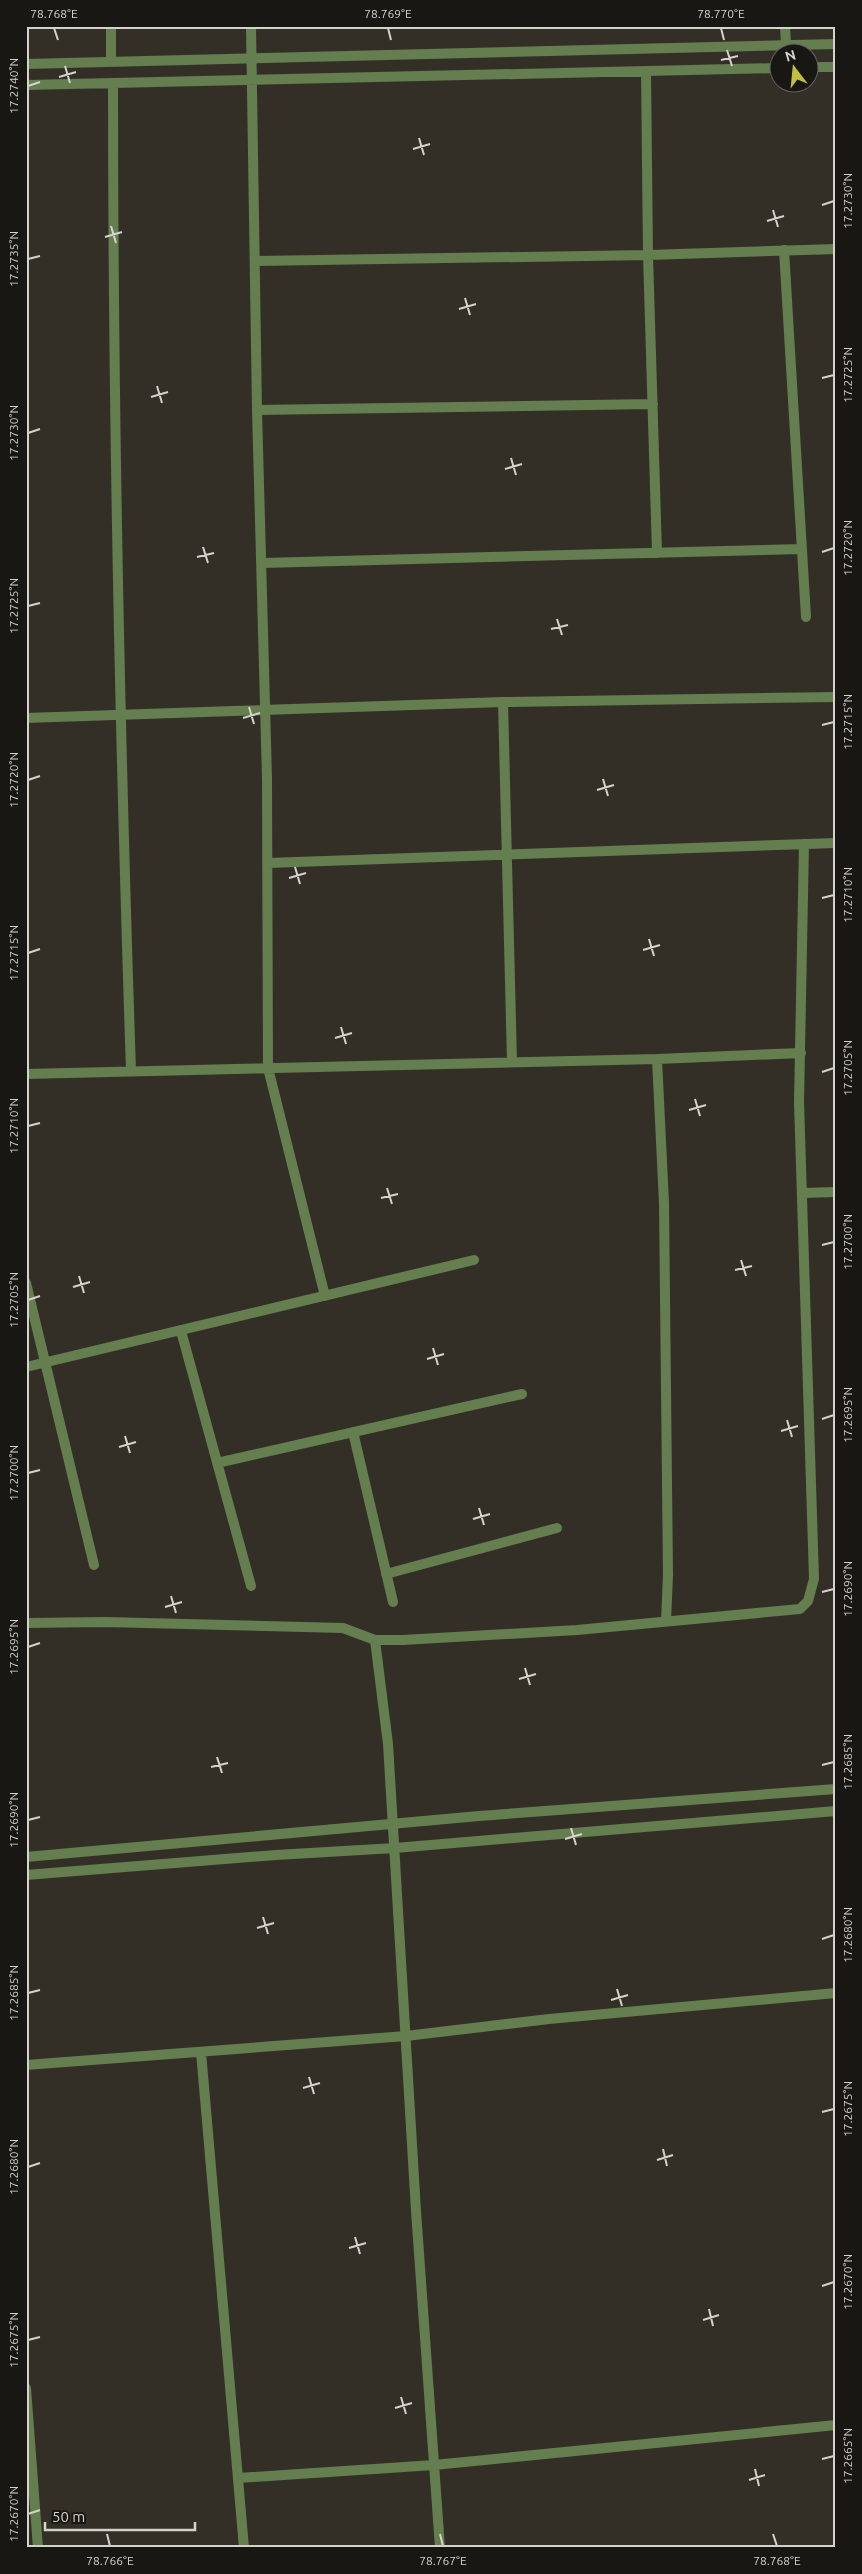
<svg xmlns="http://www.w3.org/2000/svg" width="862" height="2574" font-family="Ubuntu,sans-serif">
  <rect width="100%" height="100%" fill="#332f26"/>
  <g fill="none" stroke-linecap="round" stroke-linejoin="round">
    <path stroke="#647e4f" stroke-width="10" d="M 111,26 L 111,62
      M 251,26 L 257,410 L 267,779 L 268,1068 L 325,1296
      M 785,26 L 786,45
      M 26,64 L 836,44
      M 810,67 L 836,67
      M 646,71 L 648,255 L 657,553
      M 113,83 C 113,413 120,742 131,1071
      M 26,85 L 780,68
      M 784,250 L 806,617
      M 255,261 L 648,255 L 836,249
      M 257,410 L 653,404
      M 262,563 L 802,549
      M 503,702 L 512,1062
      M 26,718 L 503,702 L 836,697
      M 268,863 L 836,843
      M 657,1059 L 664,1203 L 668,1575 L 666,1621
      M 26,1074 L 657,1059 L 801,1053
      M 803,1193 L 836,1192
      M 26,1283 L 94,1565
      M 181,1331 L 251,1586
      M 26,1367 L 474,1260
      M 353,1432 L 393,1602
      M 217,1463 L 522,1394
      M 386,1574 L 557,1528
      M 26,1623 L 105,1622 L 343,1628 L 375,1640 L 403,1640 L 577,1630 L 800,1609 L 808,1601 L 814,1579 L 799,1102 L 804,844
      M 375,1640 L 388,1744 L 416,2211 L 440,2548
      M 26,1857 L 479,1816 L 836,1789
      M 26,1875 L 276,1855 L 395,1848 L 836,1811
      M 201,2052 L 244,2548
      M 26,2065 L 406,2036 L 549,2019 L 836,1993
      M 26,2388 L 38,2548
      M 238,2478 L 434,2465 L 836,2425"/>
  </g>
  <path fill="none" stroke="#d4d2cc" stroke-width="2" d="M 54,28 L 58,40M 388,28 L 391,40M 721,28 L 724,40M 727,50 L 732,66M 721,60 L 738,56M 65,66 L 70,83M 59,77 L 76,72M 28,86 L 40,82M 419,138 L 424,155M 413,149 L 430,144M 822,205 L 834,201M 773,210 L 778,227M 767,221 L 784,216M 111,226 L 116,243M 105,237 L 122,232M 28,259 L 40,256M 465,298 L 470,315M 459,309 L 476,304M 822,378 L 834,375M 157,386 L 162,403M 151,397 L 168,392M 28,433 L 40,429M 511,458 L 516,475M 505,469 L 522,464M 203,547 L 208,563M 822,552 L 834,548M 197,557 L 214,553M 28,606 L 40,603M 557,619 L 562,635M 551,629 L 568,625M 249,707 L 254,724M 243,718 L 260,713M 822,725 L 834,722M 603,779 L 608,796M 28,780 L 40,776M 597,790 L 614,785M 295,867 L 300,884M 289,878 L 306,873M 822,898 L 834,895M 649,939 L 654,956M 643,950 L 660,945M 28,953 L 40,949M 341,1027 L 346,1044M 335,1038 L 352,1033M 822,1072 L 834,1068M 695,1099 L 700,1116M 689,1110 L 706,1105M 28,1126 L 40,1123M 387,1188 L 392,1204M 381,1198 L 398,1194M 822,1245 L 834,1242M 741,1260 L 746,1276M 735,1270 L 752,1266M 79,1276 L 84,1293M 73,1287 L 90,1282M 28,1300 L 40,1296M 433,1348 L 438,1365M 427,1359 L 444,1354M 822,1419 L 834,1415M 787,1420 L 792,1437M 781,1431 L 798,1426M 125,1436 L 130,1453M 119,1447 L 136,1442M 28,1473 L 40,1470M 479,1508 L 484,1525M 473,1519 L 490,1514M 822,1592 L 834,1589M 171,1596 L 176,1613M 165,1607 L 182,1602M 28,1647 L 40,1643M 525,1668 L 530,1685M 519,1679 L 536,1674M 217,1757 L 222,1773M 822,1765 L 834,1762M 211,1767 L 228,1763M 28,1820 L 40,1817M 571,1828 L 576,1845M 565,1839 L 582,1834M 263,1917 L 268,1934M 257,1928 L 274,1923M 822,1939 L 834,1935M 617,1989 L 622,2006M 28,1993 L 40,1990M 611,2000 L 628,1995M 309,2077 L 314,2094M 303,2088 L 320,2083M 822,2112 L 834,2109M 663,2149 L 667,2166M 657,2160 L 673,2155M 28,2167 L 40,2163M 355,2237 L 360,2254M 349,2248 L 366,2243M 822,2286 L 834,2282M 709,2309 L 713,2326M 703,2320 L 719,2315M 28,2340 L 40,2337M 401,2397 L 406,2414M 395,2408 L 412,2403M 822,2459 L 834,2456M 755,2469 L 759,2486M 749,2480 L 765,2475M 28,2514 L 40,2510M 107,2534 L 110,2546M 440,2534 L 443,2546M 773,2534 L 777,2546"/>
  <rect width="862" height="2574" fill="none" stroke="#191713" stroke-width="55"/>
  <g transform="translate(794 68) rotate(344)"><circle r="24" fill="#191713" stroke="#64625d"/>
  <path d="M0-4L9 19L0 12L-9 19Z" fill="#c1be40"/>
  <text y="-8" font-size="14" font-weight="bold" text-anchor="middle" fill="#d4d2cc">N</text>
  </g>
  <path d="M45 2522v8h150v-8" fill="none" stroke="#d4d2cc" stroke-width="2.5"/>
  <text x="52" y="2522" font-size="15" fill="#d4d2cc" stroke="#191713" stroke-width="4" paint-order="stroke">50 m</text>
  <rect x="28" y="28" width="806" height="2518" fill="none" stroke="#d4d2cc" stroke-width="2"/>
  <g font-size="12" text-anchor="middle" fill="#d4d2cc">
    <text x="54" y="18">78.768°E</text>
    <text x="388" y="18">78.769°E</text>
    <text x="721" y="18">78.770°E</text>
    <text transform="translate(14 86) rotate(-90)" y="4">17.2740°N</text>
    <text transform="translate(848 201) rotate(-90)" y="4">17.2730°N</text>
    <text transform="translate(14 259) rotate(-90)" y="4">17.2735°N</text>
    <text transform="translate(848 375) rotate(-90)" y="4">17.2725°N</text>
    <text transform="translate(14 433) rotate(-90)" y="4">17.2730°N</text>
    <text transform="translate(848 548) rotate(-90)" y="4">17.2720°N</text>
    <text transform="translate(14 606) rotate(-90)" y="4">17.2725°N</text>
    <text transform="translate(848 722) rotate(-90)" y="4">17.2715°N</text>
    <text transform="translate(14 780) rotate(-90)" y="4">17.2720°N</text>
    <text transform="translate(848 895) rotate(-90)" y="4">17.2710°N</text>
    <text transform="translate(14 953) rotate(-90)" y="4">17.2715°N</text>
    <text transform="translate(848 1068) rotate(-90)" y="4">17.2705°N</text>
    <text transform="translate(14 1126) rotate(-90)" y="4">17.2710°N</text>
    <text transform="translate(848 1242) rotate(-90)" y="4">17.2700°N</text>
    <text transform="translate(14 1300) rotate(-90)" y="4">17.2705°N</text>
    <text transform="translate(848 1415) rotate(-90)" y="4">17.2695°N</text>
    <text transform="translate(14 1473) rotate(-90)" y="4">17.2700°N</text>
    <text transform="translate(848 1589) rotate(-90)" y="4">17.2690°N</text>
    <text transform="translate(14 1647) rotate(-90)" y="4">17.2695°N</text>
    <text transform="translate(848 1762) rotate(-90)" y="4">17.2685°N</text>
    <text transform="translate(14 1820) rotate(-90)" y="4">17.2690°N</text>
    <text transform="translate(848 1935) rotate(-90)" y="4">17.2680°N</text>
    <text transform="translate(14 1993) rotate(-90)" y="4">17.2685°N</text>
    <text transform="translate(848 2109) rotate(-90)" y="4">17.2675°N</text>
    <text transform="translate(14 2167) rotate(-90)" y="4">17.2680°N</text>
    <text transform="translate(848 2282) rotate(-90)" y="4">17.2670°N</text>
    <text transform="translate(14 2340) rotate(-90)" y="4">17.2675°N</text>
    <text transform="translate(848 2456) rotate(-90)" y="4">17.2665°N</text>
    <text transform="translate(14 2514) rotate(-90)" y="4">17.2670°N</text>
    <text x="110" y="2565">78.766°E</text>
    <text x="443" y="2565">78.767°E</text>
    <text x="777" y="2565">78.768°E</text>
  </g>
</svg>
